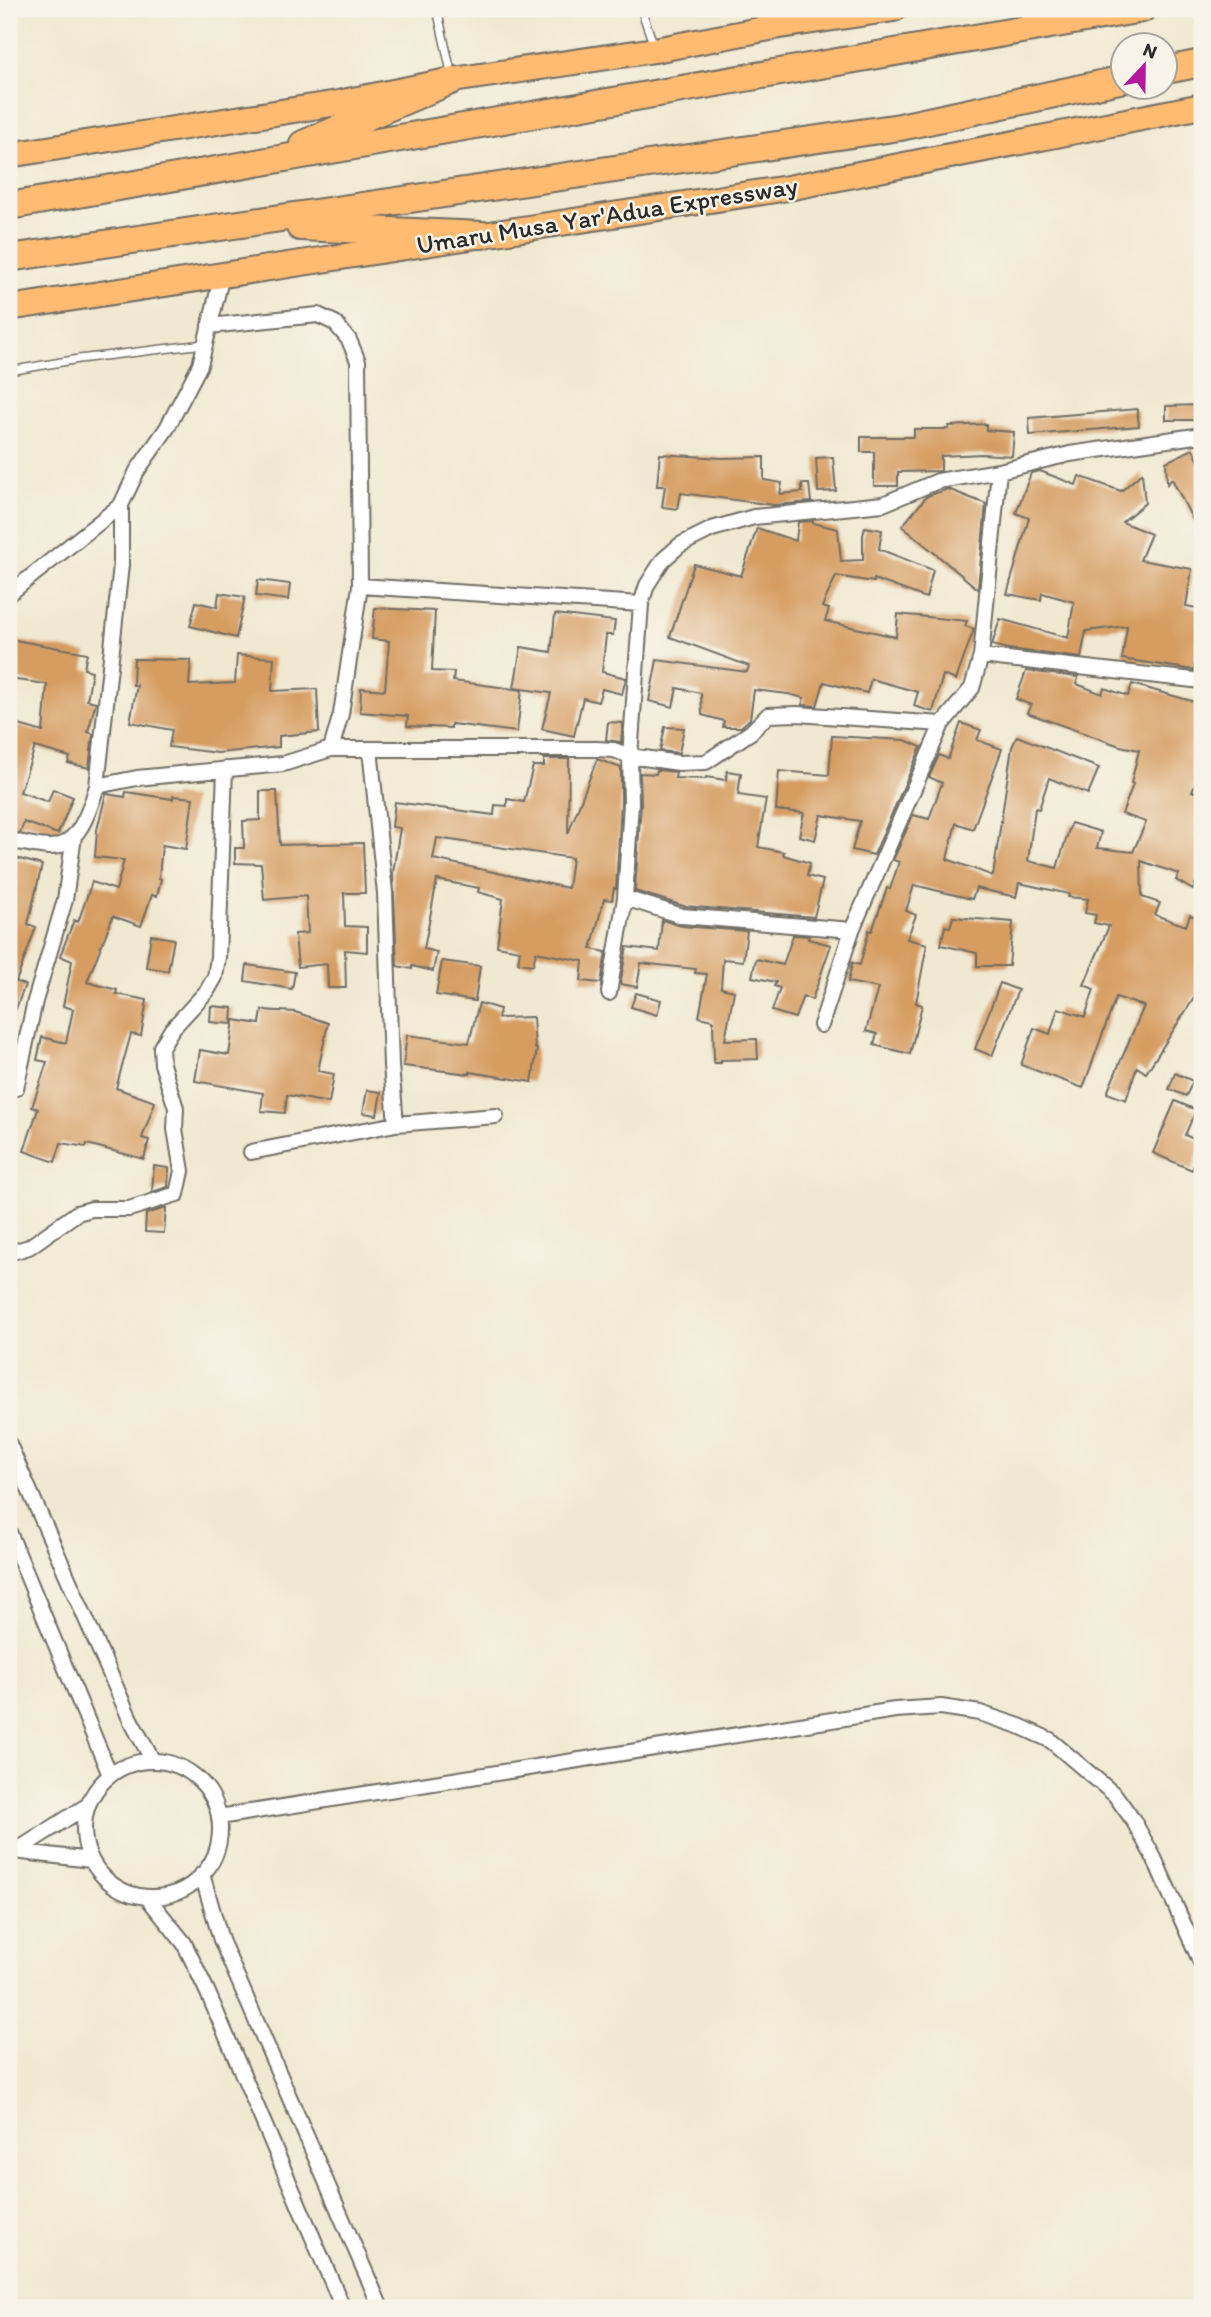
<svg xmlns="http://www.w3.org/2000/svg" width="1211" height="2317" font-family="Itim,sans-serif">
  <rect width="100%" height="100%" fill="#f7f3e8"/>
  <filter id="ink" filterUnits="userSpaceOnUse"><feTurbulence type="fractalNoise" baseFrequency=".0143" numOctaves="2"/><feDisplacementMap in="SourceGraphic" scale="14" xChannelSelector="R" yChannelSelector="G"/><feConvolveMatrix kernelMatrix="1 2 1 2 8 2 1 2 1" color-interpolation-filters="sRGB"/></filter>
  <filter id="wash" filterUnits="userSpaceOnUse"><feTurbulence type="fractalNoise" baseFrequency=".00686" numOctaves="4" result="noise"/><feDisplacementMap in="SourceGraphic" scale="28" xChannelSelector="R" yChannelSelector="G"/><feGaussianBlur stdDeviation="1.57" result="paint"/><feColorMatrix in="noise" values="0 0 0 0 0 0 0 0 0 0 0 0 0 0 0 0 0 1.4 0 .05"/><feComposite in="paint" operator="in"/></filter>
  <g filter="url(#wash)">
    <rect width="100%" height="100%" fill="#f0e8d0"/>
    <g id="blocks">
      <path fill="#d69c60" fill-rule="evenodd" d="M 1202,405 L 1202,420 L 1166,420 L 1166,406 Z
        M 1137,409 L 1139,426 L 1030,435 L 1029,418 Z
        M 986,424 L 986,430 L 1014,432 L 1012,456 L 982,454 L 941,456 L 941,471 L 898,472 L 898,486 L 874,486 L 874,452 L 861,452 L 861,437 L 914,437 L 914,429 L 949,429 L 949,426 Z
        M 1193,449 L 1202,468 L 1202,538 L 1172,479 L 1167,484 L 1166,462 Z
        M 660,454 L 722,458 L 764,457 L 764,480 L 782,483 L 780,494 L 802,492 L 802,484 L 809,484 L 811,502 L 774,505 L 681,493 L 678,509 L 662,507 L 665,486 L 657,486 Z
        M 833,457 L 836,491 L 818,492 L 816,458 Z
        M 1040,471 L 1076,485 L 1079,476 L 1121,491 L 1142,473 L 1145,503 L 1122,522 L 1151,534 L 1140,560 L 1192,569 L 1186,606 L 1202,609 L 1194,670 L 1122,659 L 1127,626 L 1086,631 L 1081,658 L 1008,649 L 992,645 L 1000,619 L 1068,638 L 1074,602 L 1042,593 L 1041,600 L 1007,594 L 1029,518 L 1016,513 L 1031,473 Z
        M 948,489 L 986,504 L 978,589 L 902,526 L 927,496 Z
        M 813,521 L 813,523 L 838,529 L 841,561 L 863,560 L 863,535 L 865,527 L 882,530 L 879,549 L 933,570 L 926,598 L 874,579 L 874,582 L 836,576 L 822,607 L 829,609 L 825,621 L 896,637 L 898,614 L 967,621 L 965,626 L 974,629 L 956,680 L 943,675 L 933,712 L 914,706 L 918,692 L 871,679 L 867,693 L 824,682 L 817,706 L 802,705 L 804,698 L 788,694 L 754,690 L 750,719 L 741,727 L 723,727 L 724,721 L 702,715 L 701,693 L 677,688 L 673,707 L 649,701 L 657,660 L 747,672 L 749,666 L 670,637 L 694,564 L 741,576 L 757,528 L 796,541 L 798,522 Z
        M 258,580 L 290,584 L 288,600 L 256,596 Z
        M 219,593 L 245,597 L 236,638 L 190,626 L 196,602 L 217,607 Z
        M 375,608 L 435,611 L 432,671 L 454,672 L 453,681 L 522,690 L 517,732 L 451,724 L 451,728 L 407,726 L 408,716 L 360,712 L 361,688 L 385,690 L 389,641 L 372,639 Z
        M 555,614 L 615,621 L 613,635 L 606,635 L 602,672 L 626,678 L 622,694 L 602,689 L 598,702 L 583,698 L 574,736 L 542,729 L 551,693 L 514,688 L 521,647 L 551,652 Z
        M 9,639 L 87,653 L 84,669 L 92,671 L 87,700 L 96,702 L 88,732 L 93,734 L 89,768 L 68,763 L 70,757 L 35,747 L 20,792 L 48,802 L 53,789 L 73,797 L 58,834 L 24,822 L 20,833 L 9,832 L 9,722 L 43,732 L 47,684 L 9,679 Z
        M 237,655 L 274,658 L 272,691 L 317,689 L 319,732 L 279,736 L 279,747 L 218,753 L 169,747 L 172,730 L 130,722 L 137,685 L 133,685 L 134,659 L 191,660 L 189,685 L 235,683 Z
        M 1026,671 L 1078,677 L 1077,684 L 1102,694 L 1104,688 L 1128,696 L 1132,684 L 1202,704 L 1202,768 L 1192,791 L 1202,794 L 1202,864 L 1193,890 L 1176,880 L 1179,874 L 1141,861 L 1142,897 L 1160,903 L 1155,915 L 1186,926 L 1190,915 L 1202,920 L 1202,998 L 1196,995 L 1146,1073 L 1137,1067 L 1126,1100 L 1107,1093 L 1144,1006 L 1116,997 L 1083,1088 L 1021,1065 L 1034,1028 L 1050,1034 L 1058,1008 L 1085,1017 L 1094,989 L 1084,985 L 1109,926 L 1094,923 L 1096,915 L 1085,913 L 1088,899 L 1068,897 L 1069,894 L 1019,883 L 1016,897 L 976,888 L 972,899 L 914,885 L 906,911 L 916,915 L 907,939 L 927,944 L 916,1003 L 922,1005 L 910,1054 L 874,1045 L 877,1034 L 866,1031 L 878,988 L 848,982 L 852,963 L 860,965 L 869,930 L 872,931 L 887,888 L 890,889 L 899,862 L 893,860 L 913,815 L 929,819 L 942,783 L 929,777 L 939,755 L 948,759 L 961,723 L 981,730 L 977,740 L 1002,749 L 973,829 L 956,823 L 947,859 L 993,876 L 1012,747 L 1017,736 L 1099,768 L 1088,794 L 1049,778 L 1039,809 L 1035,808 L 1028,861 L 1057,868 L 1071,823 L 1101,832 L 1097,848 L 1133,852 L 1146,822 L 1122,814 L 1133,784 L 1131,783 L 1139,750 L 1120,746 L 1027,713 L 1031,705 L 1016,699 Z
        M 608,722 L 623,723 L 621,742 L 606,740 Z
        M 665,727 L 684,728 L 679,753 L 660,751 Z
        M 832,736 L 905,740 L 921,747 L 874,855 L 852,850 L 860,821 L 821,815 L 815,840 L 799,836 L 804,813 L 776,810 L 779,771 L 829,775 Z
        M 544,759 L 569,759 L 568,834 L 597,759 L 621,768 L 621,803 L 616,889 L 614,888 L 612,900 L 604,899 L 591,949 L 606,952 L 601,983 L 581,981 L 583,961 L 536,952 L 533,965 L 518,963 L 520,950 L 497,946 L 503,899 L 478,892 L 479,888 L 437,880 L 424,949 L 437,952 L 433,971 L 412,966 L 412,969 L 397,966 L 393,873 L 400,828 L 392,827 L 395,802 L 494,815 L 495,805 L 507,806 L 507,799 L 524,802 L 533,766 L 544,766 ZM 437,838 L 572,858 L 568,888 L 433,859 Z
        M 657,770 L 676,772 L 675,778 L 705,779 L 706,777 L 726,780 L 727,771 L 741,773 L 738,795 L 766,799 L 758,847 L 784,852 L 783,855 L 810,863 L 807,876 L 823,880 L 814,917 L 684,906 L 635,891 L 641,804 L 640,773 L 656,774 Z
        M 260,791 L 277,791 L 280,845 L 363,843 L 365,893 L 344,893 L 345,926 L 367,927 L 367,952 L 345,950 L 346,988 L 328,988 L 327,964 L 298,967 L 295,934 L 308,933 L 306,896 L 264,900 L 261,864 L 235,863 L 235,848 L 244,848 L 243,821 L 260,820 Z
        M 126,792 L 173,799 L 173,796 L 193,798 L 186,849 L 162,845 L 159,878 L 161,879 L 157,896 L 152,895 L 141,926 L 113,916 L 87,982 L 117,990 L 116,994 L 147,1000 L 141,1036 L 131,1034 L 116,1088 L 155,1102 L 142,1138 L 149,1140 L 144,1159 L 87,1144 L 86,1147 L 61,1143 L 55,1162 L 24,1151 L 38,1109 L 32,1107 L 47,1062 L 37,1060 L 42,1037 L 66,1043 L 73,1009 L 63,1006 L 72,961 L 60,956 L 74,920 L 78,922 L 92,882 L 116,890 L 124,860 L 95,857 L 97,830 L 106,794 L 125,797 Z
        M 9,851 L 14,851 L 12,857 L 42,865 L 28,924 L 36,927 L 16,982 L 25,985 L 10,1024 Z
        M 953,917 L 1013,922 L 1009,966 L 977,966 L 977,953 L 941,945 L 945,926 L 950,927 Z
        M 662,920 L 681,926 L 747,931 L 743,961 L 723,959 L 721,988 L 734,991 L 725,1040 L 757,1039 L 758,1059 L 721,1060 L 721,1063 L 714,1063 L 713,1020 L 699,1017 L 707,974 L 695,973 L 696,969 L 641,963 L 637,987 L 620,984 L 627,947 L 659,951 Z
        M 151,935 L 174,939 L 168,971 L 146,967 Z
        M 793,935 L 809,936 L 808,939 L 831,945 L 812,1000 L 803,996 L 795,1018 L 772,1011 L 780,988 L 774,986 L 776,982 L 752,977 L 756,959 L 783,965 Z
        M 442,961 L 480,966 L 475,1001 L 436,995 Z
        M 247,965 L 295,972 L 292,989 L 245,981 Z
        M 1000,983 L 1018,990 L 992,1056 L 975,1049 Z
        M 636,993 L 661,1000 L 657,1015 L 631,1007 Z
        M 479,1003 L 500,1009 L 498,1018 L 533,1017 L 535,1048 L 537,1049 L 532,1082 L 470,1072 L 470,1074 L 403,1066 L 407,1035 L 469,1043 Z
        M 211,1006 L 233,1008 L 232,1024 L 210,1022 Z
        M 262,1010 L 295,1012 L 328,1023 L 318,1071 L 334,1074 L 329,1103 L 287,1095 L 285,1113 L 261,1111 L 263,1093 L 195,1081 L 200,1050 L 229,1055 L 234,1020 L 260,1024 Z
        M 1175,1073 L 1193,1081 L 1186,1096 L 1169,1089 Z
        M 367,1090 L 381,1092 L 377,1115 L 363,1113 Z
        M 1175,1101 L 1196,1110 L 1185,1135 L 1202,1143 L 1192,1170 L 1153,1153 Z
        M 154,1166 L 169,1168 L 168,1187 L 152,1192 Z
        M 166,1208 L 164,1233 L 145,1232 L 146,1214 Z"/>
    </g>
  </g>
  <g filter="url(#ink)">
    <use href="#blocks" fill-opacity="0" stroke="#706d65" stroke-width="2"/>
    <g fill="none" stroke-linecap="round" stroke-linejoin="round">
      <g stroke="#706d65" stroke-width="10">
        <path id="service" d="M 437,9 L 452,76
          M 641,9 L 654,46
          M 9,371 L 79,359 L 204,344"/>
      </g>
      <g stroke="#706d65" stroke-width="18">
        <path id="minor" d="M 209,326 L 318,315 L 335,323 L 349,340 L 358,361 L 360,586 L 341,714 L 331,749
          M 360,586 L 641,604 L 647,585 L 663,560 L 680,545 L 712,529 L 754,517 L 883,504 L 938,481 L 999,471 L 1070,454 L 1202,435
          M 9,594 L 121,505
          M 981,656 L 1202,681
          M 370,749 L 385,893 L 391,1065 L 396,1124
          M 97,786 L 137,778 L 283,764 L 331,749 L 597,749 L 614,750 L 630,756 L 679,763 L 706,762 L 751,732 L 768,715 L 797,714 L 942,724
          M 9,841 C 22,842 35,846 48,847 C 79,848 90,809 97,786 L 121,565 L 121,505 L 137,471 L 167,428 L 200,365 L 222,275
          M 625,898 L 682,916 L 852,930
          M 609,993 L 625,898 L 631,803 L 630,756 L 641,604
          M 821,1025 L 852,930 L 942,724 L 972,688 L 981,656 L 999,471
          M 16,1088 L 35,1001 L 65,900 L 74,836
          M 251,1152 L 396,1124 L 496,1116
          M 9,1253 L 29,1247 L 77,1213 L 92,1209 L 129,1209 L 177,1194 L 182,1171 L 175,1129 L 176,1108 L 162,1064 L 161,1047 L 172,1029 L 207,991 L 215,977 L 218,957 L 225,769
          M 9,1444 L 130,1719 L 153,1761
          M 9,1532 L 110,1775
          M84 1829a68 68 0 1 1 136 0a68 68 0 1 1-136 0Z
          M 219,1817 L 895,1710 L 941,1707 L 980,1713 L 1019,1726 L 1050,1740 L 1115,1795 L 1133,1820 L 1154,1858 L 1202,1965
          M 14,1851 L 91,1860
          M 16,1851 L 88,1805
          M 202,1874 L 221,1940 L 381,2308
          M 147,1897 L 184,1943 L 208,1993 L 343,2308"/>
      </g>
      <g stroke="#706d65" stroke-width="28">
        <path id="trunk" d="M 9,155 L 338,103 L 453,80 L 655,50 L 780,26 L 894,9
          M 9,308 L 788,188 L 1202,106"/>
      </g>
      <g stroke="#706d65" stroke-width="30">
        <path id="motorway" d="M 1166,70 L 1202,63
          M 303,144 L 453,80
          M 9,206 L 1142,9
          M 300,227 L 482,235
          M 9,258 L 900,127 L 1124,79"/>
      </g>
      <use href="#service" stroke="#fff" stroke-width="7"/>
      <use href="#minor" stroke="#fff" stroke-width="14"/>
      <use href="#trunk" stroke="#ffbb71" stroke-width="24"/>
      <use href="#motorway" stroke="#ffbb71" stroke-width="26"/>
    </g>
  </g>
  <g text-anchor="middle" stroke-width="5" stroke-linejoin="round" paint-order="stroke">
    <g font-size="26" fill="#2b2b2b" stroke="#f7f3e8">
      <text transform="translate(607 215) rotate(-9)" y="9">Umaru Musa Yar'Adua Expressway</text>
    </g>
  </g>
  <rect width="1211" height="2317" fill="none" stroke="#f7f3e8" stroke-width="35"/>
  <g transform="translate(1144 66) rotate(22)"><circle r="33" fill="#f7f3e8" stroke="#a5a39c" stroke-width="2"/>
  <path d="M0-5L12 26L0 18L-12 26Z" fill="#b5179e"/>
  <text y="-10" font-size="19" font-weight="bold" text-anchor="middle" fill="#2b2b2b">N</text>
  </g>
</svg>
